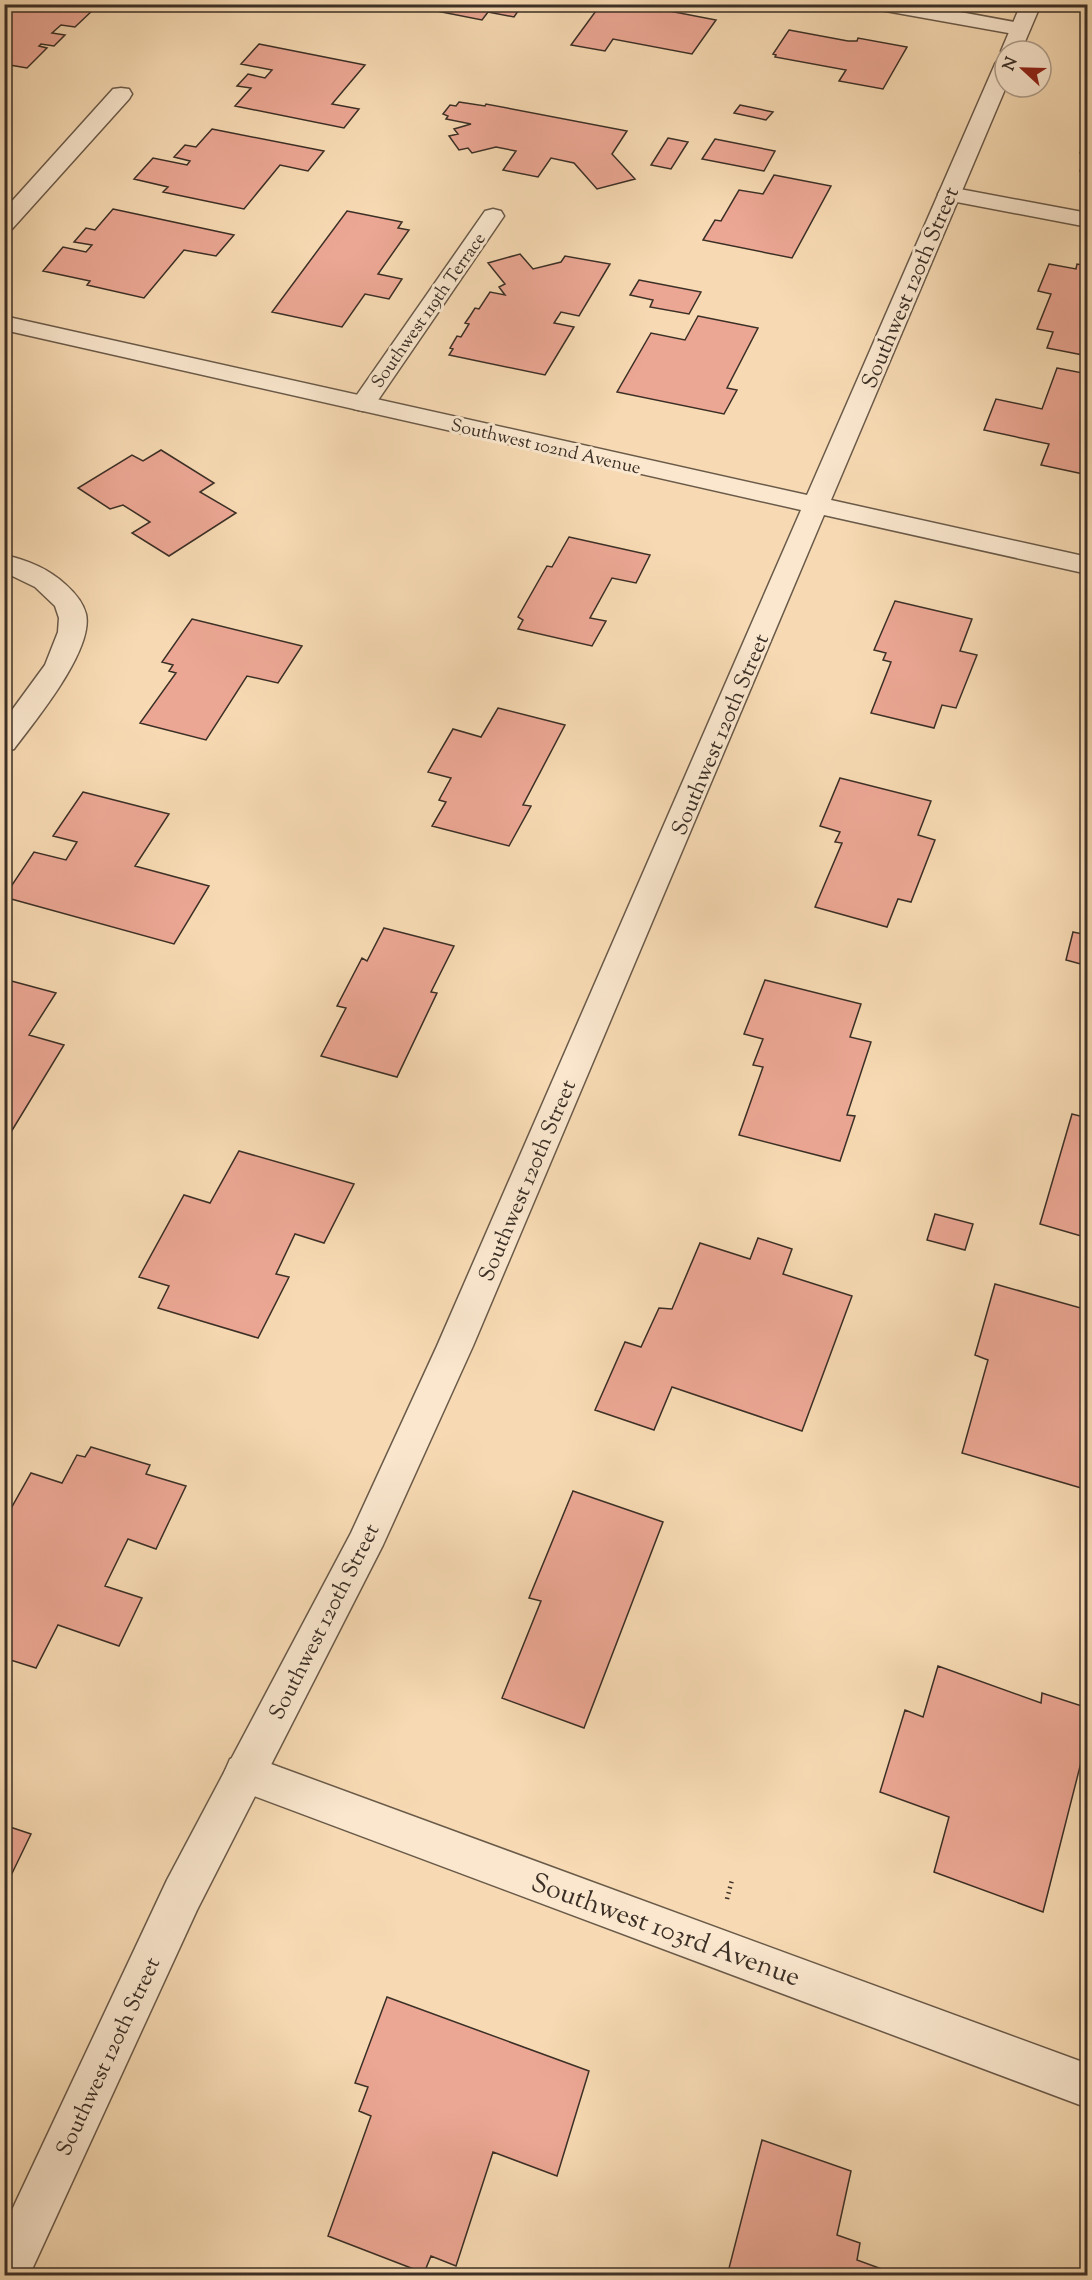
<svg xmlns="http://www.w3.org/2000/svg" width="1092" height="2280" font-family="'Sorts Mill Goudy',serif">
  <rect width="100%" height="100%" fill="#f7dab3"/>
  <filter id="stains"><feTurbulence type="fractalNoise" baseFrequency=".00333" numOctaves="4"/><feColorMatrix values="0 0 0 0 .2 0 0 0 0 .09 0 0 0 0 .02 0 0 0 .5 -.17"/></filter>
  <radialGradient id="worn" r=".72"><stop offset=".6" stop-color="#630" stop-opacity="0"/><stop offset="1" stop-color="#630" stop-opacity=".3"/></radialGradient>
  <path fill="#eca794" stroke="#3b2f26" stroke-width="1.5" d="M 4,4 L 71,4 L 94,9 L 75,27 L 61,25 L 52,33 L 65,35 L 54,46 L 41,44 L 39,46 L 47,48 L 27,68 L 4,64 Z
    M 401,4 L 523,4 L 514,17 L 488,12 L 482,20 Z
    M 601,4 L 633,4 L 716,20 L 692,54 L 613,39 L 605,51 L 571,45 Z
    M 789,30 L 848,41 L 857,41 L 858,38 L 907,47 L 883,89 L 839,81 L 846,70 L 775,57 L 776,55 L 773,54 Z
    M 259,44 L 365,65 L 332,104 L 359,109 L 344,128 L 235,106 L 251,88 L 237,86 L 248,74 L 265,78 L 272,70 L 241,64 Z
    M 459,102 L 485,106 L 486,104 L 627,131 L 612,154 L 635,179 L 597,189 L 574,163 L 551,158 L 538,177 L 503,170 L 516,151 L 496,147 L 472,153 L 468,148 L 459,150 L 449,136 L 458,134 L 454,129 L 471,124 L 446,119 L 448,116 L 443,114 L 450,105 L 456,106 Z
    M 740,105 L 773,112 L 766,120 L 734,113 Z
    M 212,129 L 324,151 L 308,171 L 280,165 L 244,209 L 163,192 L 168,187 L 134,179 L 153,158 L 187,165 L 190,161 L 174,157 L 185,145 L 196,147 Z
    M 1088,134 L 1088,173 L 1080,171 L 1086,154 L 1080,153 Z
    M 668,138 L 688,142 L 671,169 L 651,165 Z
    M 715,139 L 775,151 L 764,171 L 702,159 Z
    M 774,175 L 831,186 L 792,258 L 703,240 L 715,220 L 721,221 L 739,190 L 763,194 Z
    M 113,209 L 234,235 L 216,256 L 184,250 L 144,298 L 87,285 L 90,281 L 43,271 L 63,247 L 86,252 L 92,245 L 74,242 L 86,228 L 95,230 Z
    M 347,211 L 402,222 L 398,228 L 409,230 L 378,274 L 402,279 L 389,299 L 365,294 L 342,327 L 272,312 Z
    M 520,254 L 533,269 L 561,262 L 565,256 L 610,264 L 579,316 L 561,312 L 554,323 L 574,327 L 545,375 L 449,355 L 453,349 L 450,348 L 457,336 L 461,337 L 469,324 L 465,323 L 470,316 L 475,308 L 479,309 L 490,292 L 505,295 L 499,287 L 505,284 L 488,263 Z
    M 1049,264 L 1076,269 L 1077,264 L 1088,266 L 1088,356 L 1047,348 L 1053,332 L 1037,329 L 1051,294 L 1038,291 Z
    M 639,280 L 701,292 L 689,314 L 650,307 L 653,300 L 630,295 Z
    M 698,316 L 758,328 L 727,388 L 737,390 L 724,414 L 617,392 L 651,333 L 685,340 Z
    M 1057,368 L 1088,374 L 1088,475 L 1041,465 L 1049,444 L 984,430 L 996,399 L 1042,409 Z
    M 161,450 L 214,483 L 200,492 L 236,513 L 169,556 L 132,533 L 150,522 L 123,505 L 110,509 L 78,488 L 132,455 L 143,461 Z
    M 569,537 L 650,555 L 636,583 L 612,578 L 590,618 L 606,621 L 592,646 L 518,629 L 523,620 L 518,617 L 547,566 L 552,567 Z
    M 895,601 L 972,619 L 960,651 L 977,655 L 956,708 L 942,705 L 934,728 L 871,713 L 891,662 L 883,660 L 886,653 L 874,650 Z
    M 192,619 L 302,646 L 278,683 L 247,676 L 206,740 L 140,723 L 176,673 L 169,671 L 173,665 L 162,662 Z
    M 498,708 L 565,725 L 523,805 L 531,806 L 509,846 L 432,826 L 446,802 L 439,800 L 451,778 L 428,772 L 453,729 L 481,737 Z
    M 840,778 L 931,801 L 918,835 L 935,840 L 911,902 L 898,899 L 887,927 L 815,907 L 842,843 L 835,842 L 840,832 L 820,826 Z
    M 83,792 L 169,814 L 135,866 L 209,886 L 174,944 L 4,897 L 34,852 L 66,860 L 77,842 L 53,836 Z
    M 384,928 L 454,946 L 431,992 L 437,993 L 397,1077 L 321,1056 L 346,1008 L 337,1006 L 362,958 L 367,961 Z
    M 1073,932 L 1088,935 L 1088,966 L 1066,960 Z
    M 4,979 L 56,993 L 29,1035 L 64,1045 L 11,1132 L 4,1130 Z
    M 765,980 L 861,1004 L 850,1037 L 871,1042 L 847,1115 L 855,1116 L 840,1161 L 739,1135 L 763,1067 L 753,1065 L 763,1039 L 744,1034 Z
    M 1072,1114 L 1088,1118 L 1088,1238 L 1040,1224 Z
    M 239,1151 L 354,1184 L 324,1243 L 295,1234 L 276,1274 L 289,1277 L 258,1338 L 158,1308 L 169,1286 L 139,1277 L 184,1195 L 210,1203 Z
    M 935,1214 L 973,1224 L 965,1250 L 927,1240 Z
    M 758,1238 L 792,1249 L 783,1274 L 852,1296 L 802,1431 L 672,1387 L 654,1430 L 595,1410 L 625,1342 L 641,1347 L 659,1308 L 672,1309 L 700,1243 L 750,1259 Z
    M 995,1284 L 1088,1310 L 1088,1490 L 962,1453 L 988,1360 L 975,1355 Z
    M 91,1447 L 150,1465 L 146,1474 L 186,1486 L 156,1549 L 128,1539 L 105,1586 L 142,1598 L 119,1646 L 58,1625 L 36,1668 L 4,1658 L 4,1609 L 7,1604 L 4,1603 L 4,1521 L 31,1473 L 62,1483 L 77,1455 L 85,1457 Z
    M 573,1491 L 663,1522 L 584,1728 L 502,1698 L 541,1601 L 529,1598 Z
    M 938,1666 L 1041,1703 L 1042,1693 L 1088,1708 L 1088,1735 L 1043,1912 L 934,1872 L 949,1817 L 880,1792 L 905,1710 L 923,1717 Z
    M 4,1825 L 31,1834 L 4,1890 Z
    M 387,1997 L 589,2071 L 557,2176 L 493,2152 L 456,2266 L 431,2256 L 424,2273 L 328,2236 L 371,2116 L 359,2111 L 368,2087 L 355,2083 Z
    M 762,2140 L 851,2171 L 837,2235 L 860,2243 L 857,2260 L 901,2276 L 727,2276 Z"/>
  <g fill="none" stroke-linecap="round" stroke-linejoin="round">
    <g stroke="#6a5a49" stroke-width="3">
      <path id="minor" d="M 870,4 L 917,4 L 1020,23 L 1027,25 L 1030,29 L 1027,33 L 1020,35 L 880,10 L 873,8 Z
        M 121,88 L 129,89 L 132,94 L 129,99 L 12,229 L 4,231 L 4,210 L 113,89 Z
        M 949,187 L 1088,213 L 1088,227 L 941,199 L 938,194 L 941,189 Z
        M 493,209 L 501,211 L 504,216 L 372,409 L 363,411 L 354,409 L 351,404 L 354,399 L 485,211 Z
        M 4,555 C 28,560 47,568 65,584 C 74,592 83,602 86,614 C 94,650 35,721 14,749 L 4,752 L 4,721 L 45,665 L 58,632 L 59,618 L 55,606 L 35,587 L 4,572 Z
        M 244,1754 L 1088,2064 L 1088,2108 L 230,1787 L 224,1773 L 230,1759 Z"/>
    </g>
    <g stroke="#6a5a49" stroke-width="3">
      <path id="tertiary" d="M 1021,4 L 1041,4 L 1021,51 L 1005,51 L 1004,55 L 1001,51 Z
        M 1005,58 L 1006,87 L 831,500 L 1088,557 L 1088,574 L 824,515 L 473,1346 L 383,1545 L 197,1910 L 29,2276 L 4,2276 L 4,2227 L 167,1880 L 351,1533 L 437,1346 L 801,510 L 4,330 L 4,316 L 807,495 L 995,64 L 998,60 Z"/>
    </g>
    <path stroke="#3b2f26" stroke-width="4.5" stroke-dasharray="1.5 4" stroke-linecap="butt" d="M 727,1899 L 732,1880"/>
    <use href="#minor" fill="#fae7ce" fill-rule="evenodd"/>
    <use href="#tertiary" fill="#fae7ce" fill-rule="evenodd"/>
  </g>
  <g text-anchor="middle" stroke-width="6" stroke-linejoin="round" paint-order="stroke">
    <g font-size="18" fill="#3b2f26" stroke="#fae7ce">
      <text transform="translate(428 310) rotate(-55)" y="6">Southwest 119th Terrace</text>
      <text transform="translate(546 446) rotate(13)" y="6">Southwest 102nd Avenue</text>
    </g>
    <g font-size="22" fill="#3b2f26" stroke="#fae7ce">
      <text transform="translate(909 287) rotate(-67)" y="8">Southwest 120th Street</text>
      <text transform="translate(719 734) rotate(-67)" y="8">Southwest 120th Street</text>
      <text transform="translate(526 1180) rotate(-67)" y="8">Southwest 120th Street</text>
      <text transform="translate(323 1621) rotate(-63)" y="8">Southwest 120th Street</text>
      <text transform="translate(107 2056) rotate(-65)" y="8">Southwest 120th Street</text>
    </g>
    <g font-size="27" fill="#3b2f26" stroke="#fae7ce">
      <text transform="translate(666 1929) rotate(20)" y="9">Southwest 103rd Avenue</text>
    </g>
  </g>
  <rect width="1092" height="2280" fill="none" stroke="#f7dab3" stroke-width="24"/>
  <rect x="6" y="6" width="1080" height="2268" fill="none" stroke="#3b2f26" stroke-width="3"/>
  <rect x="12" y="12" width="1068" height="2256" fill="none" stroke="#3b2f26" stroke-width="1.5"/>
  <g transform="translate(1023 69) rotate(292)"><circle r="28" fill="#fae7ce" stroke="#ae9d8b" stroke-width="1.5"/>
  <path d="M0-4.5L10 22L0 15L-10 22Z" fill="#8f2418"/>
  <text y="-9" font-size="16" font-weight="bold" text-anchor="middle" fill="#3b2f26">N</text>
  </g>
  <rect width="100%" height="100%" filter="url(#stains)"/>
  <rect width="100%" height="100%" fill="url(#worn)"/>
</svg>
